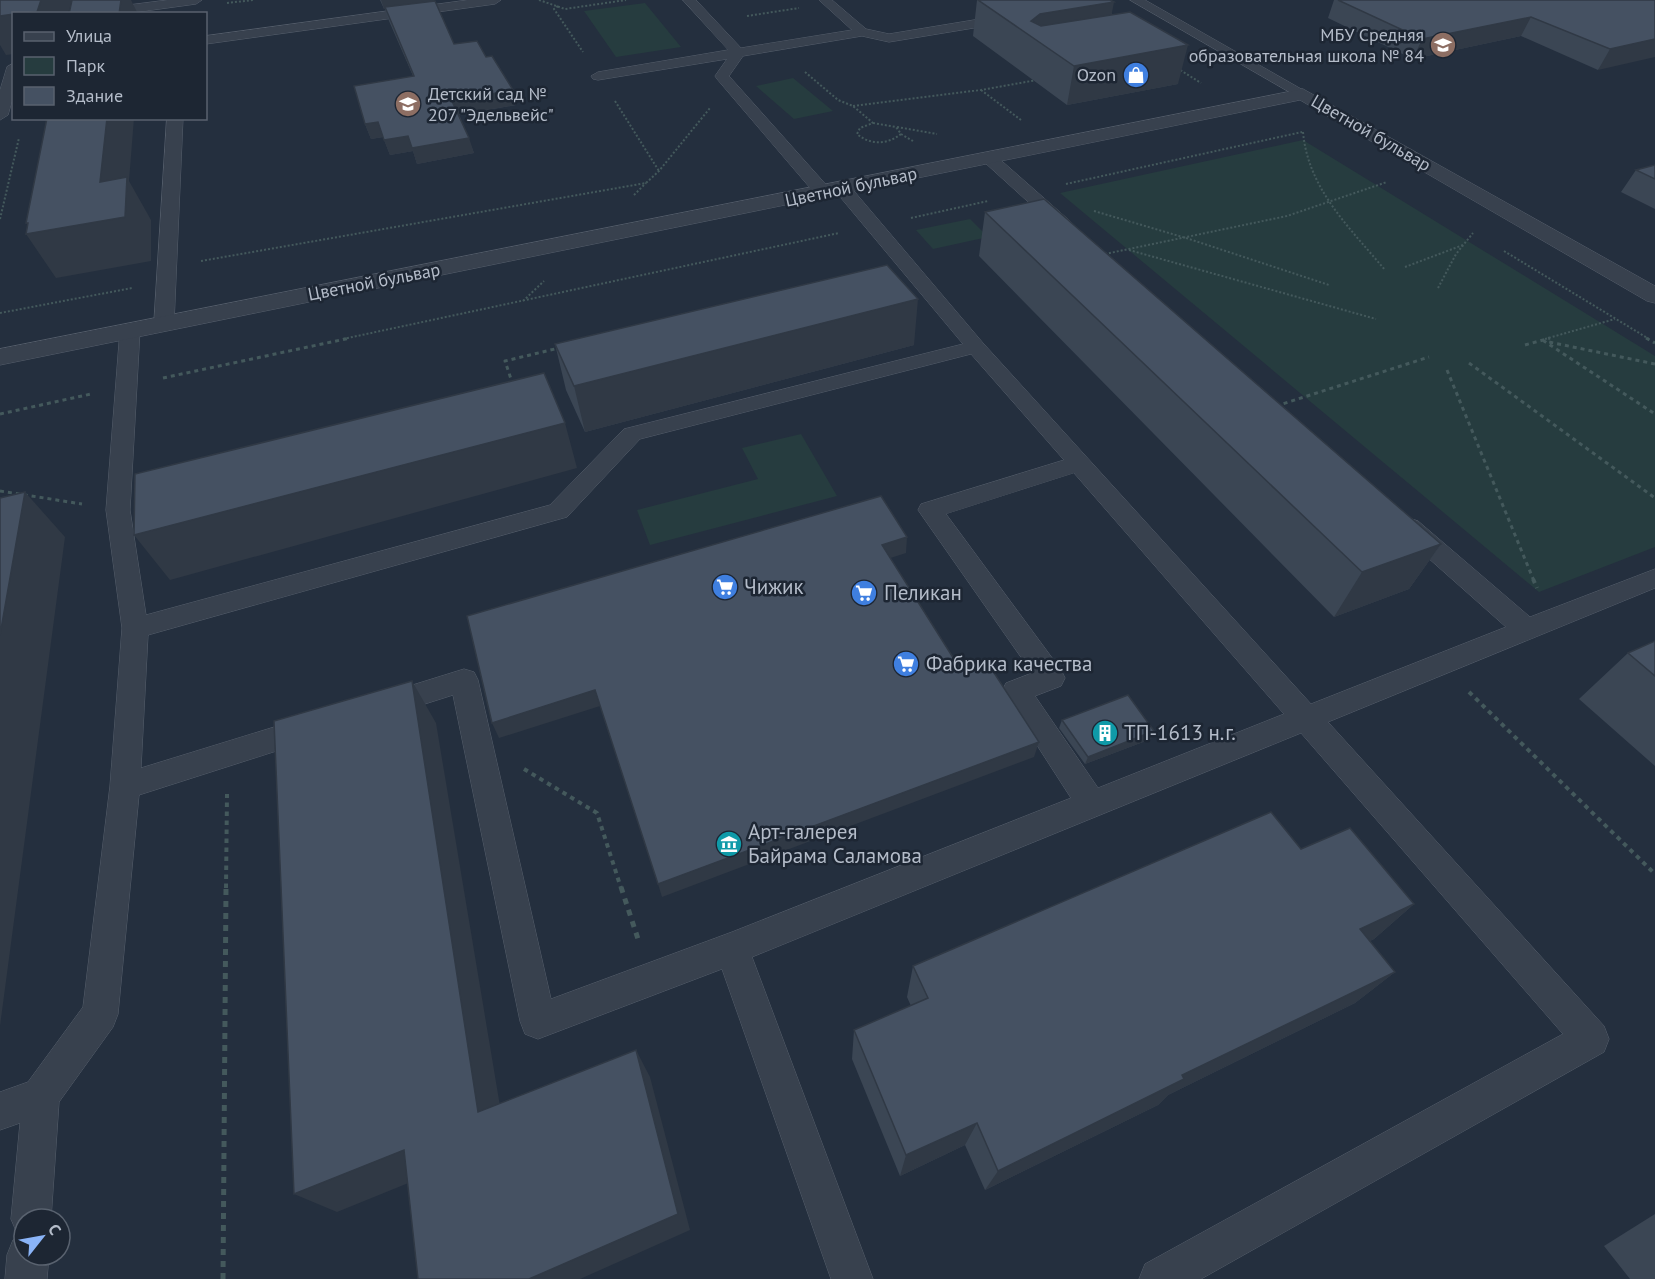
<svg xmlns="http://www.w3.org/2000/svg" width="1655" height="1279" font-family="'PT Sans',sans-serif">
  <rect width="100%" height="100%" fill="#242f3e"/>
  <path fill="#263c3f" d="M 645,3 L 681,47 L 616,57 L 584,11 Z
    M 793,78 L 833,111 L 794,119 L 756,86 Z
    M 1303,140 L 1655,356 L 1655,547 L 1539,592 L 1060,193 Z
    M 970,219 L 988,237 L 933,249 L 916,230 Z
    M 801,434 L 837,496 L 650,545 L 637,510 L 758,479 L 742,448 Z"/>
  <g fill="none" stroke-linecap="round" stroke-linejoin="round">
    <g stroke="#565f6c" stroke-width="1">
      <path id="service" d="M 168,0 L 202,0 L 196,4 L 123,14 L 84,14 L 90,10 Z
        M 468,0 L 501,0 L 495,4 L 206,44 L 206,36 Z
        M 683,0 L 696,0 L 741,48 L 852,30 L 819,0 L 832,0 L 866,29 L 889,34 L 1010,14 L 1016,18 L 1010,22 L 889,42 L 862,36 L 743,56 L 729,76 L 829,188 L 831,192 L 823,197 L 817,196 L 717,79 L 715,76 L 727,59 L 598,80 L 593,79 L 591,76 L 598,72 L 728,50 Z
        M 1130,0 L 1145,0 L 1310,94 L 1303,98 L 1298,97 Z
        M 14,63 L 14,94 L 8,115 L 0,120 L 0,90 L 7,67 Z
        M 167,118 L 183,118 L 174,324 L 171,328 L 157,328 L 154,324 Z
        M 989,153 L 995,155 L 1070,221 L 1073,225 L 1070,229 L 1058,229 L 983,161 L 981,158 Z
        M 842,183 L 848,184 L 983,343 L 1311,704 L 1506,627 L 1400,533 L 1397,527 L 1400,521 L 1409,518 L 1418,521 L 1530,617 L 1655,569 L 1655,588 L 1328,722 L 1604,1026 L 1609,1039 L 1604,1052 L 1201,1279 L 1139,1279 L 1145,1264 L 1563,1034 L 1301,733 L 752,957 L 873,1279 L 831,1279 L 722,969 L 538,1039 L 525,1034 L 520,1021 L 453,695 L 384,717 L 374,713 L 370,705 L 374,697 L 464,669 L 474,672 L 478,680 L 551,999 L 732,932 L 1071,798 L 1002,691 L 1006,683 L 1032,673 L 918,510 L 921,504 L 1064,460 L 971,354 L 640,439 L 567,517 L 148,635 L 141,768 L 310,716 L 320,719 L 325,728 L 320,737 L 139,795 L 118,1014 L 113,1027 L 59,1102 L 51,1219 L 24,1219 L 24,1255 L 49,1255 L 47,1279 L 5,1279 L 7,1255 L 13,1240 L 24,1236 L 17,1233 L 11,1219 L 20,1123 L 0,1130 L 0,1092 L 28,1082 L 83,1007 L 110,786 L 122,628 L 106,510 L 120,330 L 123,326 L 137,326 L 140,330 L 130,510 L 146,615 L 550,505 L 624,429 L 963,344 L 836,192 L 834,188 L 836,184 ZM 1074,473 L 1284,714 L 1098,788 L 1035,696 L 1061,686 L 1065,678 L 1061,670 L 946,514 Z"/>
    </g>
    <g stroke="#565f6c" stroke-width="1">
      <path id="minor" d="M 1303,89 L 1655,286 L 1655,303 L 1647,301 L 1300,100 L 0,365 L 0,349 Z"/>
    </g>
    <path stroke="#44595c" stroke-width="2" stroke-dasharray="2 2" stroke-linecap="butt" d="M 539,0 L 565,9 L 626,0
      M 227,3 L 253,0
      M 558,6 L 554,9 L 583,52
      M 747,16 L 799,8
      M 1177,68 L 1201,83
      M 805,72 L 838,100 L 853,106 L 873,123
      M 981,90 L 1021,120
      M 615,101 L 659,171
      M 853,106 L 981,90 L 1037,80
      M 873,123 L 896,127 L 901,134 C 887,145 870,145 857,134 L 860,128 Z
      M 897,127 L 937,134
      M 1303,132 C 1308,189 1350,228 1385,270
      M 901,134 L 913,141
      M 1066,184 L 1302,132
      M 634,195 L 646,183
      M 1094,211 L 1186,238 L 1329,285
      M 911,218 L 988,201
      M 0,219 L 19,138
      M 1129,250 L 1376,319
      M 1504,251 L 1649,339
      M 1105,254 L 1287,216 L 1387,182
      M 201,261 L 646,183 L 659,171 L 710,108
      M 1405,267 L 1463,245
      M 1438,288 L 1456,254 L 1473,233
      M 523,301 L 544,281
      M 0,313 L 132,288
      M 343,339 L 839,233
      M 1545,339 L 1615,319"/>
    <path stroke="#44595c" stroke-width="3" stroke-dasharray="4 4" stroke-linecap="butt" d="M 1646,338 L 1655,343
      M 1525,345 L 1550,338
      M 1469,363 L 1655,498
      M 1655,364 L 1544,341 L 1655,414
      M 1447,370 L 1534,581
      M 163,378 L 350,338
      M 513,385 L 505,361 L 559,348
      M 1276,406 L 1429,357
      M 0,414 L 91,394
      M 0,491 L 82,504"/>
    <path stroke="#44595c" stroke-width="4" stroke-dasharray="4.5 4.5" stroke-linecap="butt" d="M 1533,579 L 1537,588
      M 1469,692 L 1655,874
      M 524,769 L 597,813 L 621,888
      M 226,888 L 227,794"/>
    <path stroke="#44595c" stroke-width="5" stroke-dasharray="6 6" stroke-linecap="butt" d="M 621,887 L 638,939
      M 223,1279 L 226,887"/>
    <use href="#service" fill="#38414e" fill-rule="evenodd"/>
    <use href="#minor" fill="#38414e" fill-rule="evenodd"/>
  </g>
  <path fill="#3b4654" d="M 380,0 L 434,0 L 454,44 L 486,57 L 513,90 L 516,105 L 459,115 L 474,153 L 417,164 L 413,151 L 390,155 L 383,137 L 371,139 L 365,124 L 413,76 L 389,21 L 385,9 L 384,9 Z
    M 977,0 L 1110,0 L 1112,15 L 1178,84 L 1067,105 L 973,36 Z
    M 1334,0 L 1655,0 L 1598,70 L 1521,36 L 1413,59 L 1328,18 Z
    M 1655,165 L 1655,209 L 1621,192 L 1636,170 Z
    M 985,212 L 1441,544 L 1409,589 L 1334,617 L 979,256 Z
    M 555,344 L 914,345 L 585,432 L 566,390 Z
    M 1655,641 L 1655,766 L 1579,699 L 1628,653 Z
    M 1062,720 L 1151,739 L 1085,764 L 1059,728 Z
    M 1301,849 L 1414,904 L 1374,939 L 1370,941 L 1395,972 L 1355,1003 L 1168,1095 L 1158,1105 L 985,1190 L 965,1145 L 900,1176 L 852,1059 L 854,1030 L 911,1006 L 907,997 L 913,966 Z
    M 1655,1214 L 1655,1279 L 1630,1279 L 1604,1246 Z"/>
  <path fill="#303945" d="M 41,0 L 72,0 L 68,14 L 21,14 Z
    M 121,0 L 131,0 L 138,14 L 119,14 Z
    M 381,0 L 434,0 L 434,2 L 384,9 Z
    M 1114,2 L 1107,39 L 1029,35 L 1031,21 L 1040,14 Z
    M 14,14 L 14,54 L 6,55 L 0,45 L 0,16 Z
    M 1531,17 L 1521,36 L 1413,59 L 1422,39 Z
    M 1655,39 L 1655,57 L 1598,70 L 1610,49 Z
    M 1188,45 L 1178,84 L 1067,105 L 1074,66 Z
    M 513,90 L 516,105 L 456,115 L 452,101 Z
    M 107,118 L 134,118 L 129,181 L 151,220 L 151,261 L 56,278 L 26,234 L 32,233 L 26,223 L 100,182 Z
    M 378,122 L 383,137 L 371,139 L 365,124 Z
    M 408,136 L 413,151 L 390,155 L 384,140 Z
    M 469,138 L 474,153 L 417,164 L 412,148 Z
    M 918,299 L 914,345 L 585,432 L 574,386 Z
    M 565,423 L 577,468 L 170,580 L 134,535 Z
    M 25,492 L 65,537 L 0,1026 L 0,635 Z
    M 907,537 L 906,553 L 881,561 L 882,545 Z
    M 1441,544 L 1409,589 L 1334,617 L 1362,572 Z
    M 412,681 L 436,723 L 505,1136 L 478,1112 Z
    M 595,690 L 600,706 L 499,738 L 492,723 Z
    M 1154,731 L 1151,739 L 1085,764 L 1088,757 Z
    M 1039,742 L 1034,757 L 662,897 L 658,884 Z
    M 1414,904 L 1374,939 L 1324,962 L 1360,929 Z
    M 1395,972 L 1355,1003 L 1168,1095 L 1158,1105 L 985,1190 L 998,1171 L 1182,1075 Z
    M 636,1050 L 650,1077 L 690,1230 L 580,1279 L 529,1279 Z
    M 977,1123 L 965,1145 L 900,1176 L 906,1155 Z
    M 404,1150 L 438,1171 L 337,1212 L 294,1194 Z"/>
  <path fill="#455162" stroke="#303945" stroke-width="1.5" d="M 0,0 L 41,0 L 37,12 L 14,14 L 0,16 Z
    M 72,0 L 121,0 L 119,14 L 69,14 Z
    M 978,0 L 1110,0 L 1114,2 L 1040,14 L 1031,21 L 1041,26 L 1130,12 L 1188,45 L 1074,66 Z
    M 1338,0 L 1655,0 L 1655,39 L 1610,49 L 1531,17 L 1422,39 Z
    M 435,1 L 454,44 L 477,41 L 486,57 L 492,56 L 513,90 L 452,101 L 469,138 L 412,148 L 408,136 L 384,140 L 378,122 L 365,124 L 354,86 L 414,76 L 385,7 Z
    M 47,118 L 107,118 L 100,182 L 127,177 L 125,217 L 26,234 L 28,223 L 26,223 Z
    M 1655,165 L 1655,179 L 1636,170 Z
    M 1044,199 L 1441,544 L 1362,572 L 985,212 Z
    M 887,265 L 918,299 L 574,386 L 555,344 Z
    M 544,373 L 565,423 L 134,535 L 135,474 Z
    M 25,492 L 0,635 L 0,498 Z
    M 881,496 L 907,537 L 882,545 L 959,667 L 985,659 L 1039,742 L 658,884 L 595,690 L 492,723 L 467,616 Z
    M 1655,641 L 1655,676 L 1628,653 Z
    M 412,681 L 478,1112 L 636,1050 L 678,1214 L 529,1279 L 418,1279 L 404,1150 L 294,1194 L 274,721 Z
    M 1128,695 L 1154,731 L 1088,757 L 1062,720 Z
    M 1271,812 L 1301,849 L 1350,828 L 1414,904 L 1360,929 L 1395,972 L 1182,1075 L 1184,1079 L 998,1171 L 977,1123 L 906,1155 L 854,1030 L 928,998 L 913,966 Z"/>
  <defs>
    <g id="school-disc" transform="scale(1.35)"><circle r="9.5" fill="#8d6e63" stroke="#1d2633"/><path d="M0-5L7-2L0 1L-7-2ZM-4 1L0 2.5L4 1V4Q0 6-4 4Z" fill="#fff"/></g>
    <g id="shop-disc" transform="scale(1.35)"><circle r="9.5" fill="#3f7fe0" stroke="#1d2633"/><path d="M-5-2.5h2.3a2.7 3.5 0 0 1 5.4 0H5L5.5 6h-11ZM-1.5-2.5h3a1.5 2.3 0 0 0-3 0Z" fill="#fff"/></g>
    <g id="supermarket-disc" transform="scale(1.35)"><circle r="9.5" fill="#3f7fe0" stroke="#1d2633"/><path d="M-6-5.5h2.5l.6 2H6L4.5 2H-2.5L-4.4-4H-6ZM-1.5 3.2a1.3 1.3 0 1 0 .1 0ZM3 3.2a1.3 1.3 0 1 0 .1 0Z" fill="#fff"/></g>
    <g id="building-disc" transform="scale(1.35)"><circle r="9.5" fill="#0f9aa8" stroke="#1d2633"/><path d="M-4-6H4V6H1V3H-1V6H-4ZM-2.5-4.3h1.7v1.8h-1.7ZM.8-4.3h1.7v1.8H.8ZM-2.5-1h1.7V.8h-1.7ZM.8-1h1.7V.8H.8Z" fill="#fff"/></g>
    <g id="museum-disc" transform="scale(1.35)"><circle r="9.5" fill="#0f9aa8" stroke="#1d2633"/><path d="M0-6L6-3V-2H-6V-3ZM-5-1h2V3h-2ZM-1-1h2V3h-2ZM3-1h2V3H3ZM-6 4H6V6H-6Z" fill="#fff"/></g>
  </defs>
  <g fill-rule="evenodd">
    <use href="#school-disc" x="1443" y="45"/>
    <use href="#shop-disc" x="1136" y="75"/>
    <use href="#school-disc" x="408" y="104"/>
    <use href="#supermarket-disc" x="725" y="587"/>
    <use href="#supermarket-disc" x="864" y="593"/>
    <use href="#supermarket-disc" x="906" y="664"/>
    <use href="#building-disc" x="1105" y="733"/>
    <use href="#museum-disc" x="729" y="844"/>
  </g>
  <g text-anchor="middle" stroke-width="5" stroke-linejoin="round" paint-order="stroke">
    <g font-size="18" fill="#b4bcc9" stroke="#1d2633" text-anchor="end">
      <text x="1424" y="41">МБУ Средняя<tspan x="1424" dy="21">образовательная школа № 84</tspan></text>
      <text x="1116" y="81">Ozon</text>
      <text x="428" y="100" text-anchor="start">Детский сад №<tspan x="428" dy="21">207 "Эдельвейс"</tspan></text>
    </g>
    <g font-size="18" fill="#b4bcc9" stroke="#1d2633">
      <text transform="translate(1371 133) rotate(30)" y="6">Цветной бульвар</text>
      <text transform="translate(851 187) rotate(-12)" y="6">Цветной бульвар</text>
      <text transform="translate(374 282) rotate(-11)" y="6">Цветной бульвар</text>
    </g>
    <g font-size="21" fill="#b4bcc9" stroke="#1d2633" text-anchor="start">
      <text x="744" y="594">Чижик</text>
      <text x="884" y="600">Пеликан</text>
      <text x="926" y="671">Фабрика качества</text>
      <text x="1124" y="740">ТП-1613 н.г.</text>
      <text x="748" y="839">Арт-галерея<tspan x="748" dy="24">Байрама Саламова</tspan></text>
    </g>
  </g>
  <rect x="12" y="12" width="195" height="108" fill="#1d2633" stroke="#59626f" stroke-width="1.5"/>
  <rect x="24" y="32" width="30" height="9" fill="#38414e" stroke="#59626f" stroke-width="1.5"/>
  <text x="66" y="42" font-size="18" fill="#b4bcc9">Улица</text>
  <rect x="24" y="57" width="30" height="18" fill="#263c3f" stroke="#59626f" stroke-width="1.5"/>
  <text x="66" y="72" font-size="18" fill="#b4bcc9">Парк</text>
  <rect x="24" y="87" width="30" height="18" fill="#455162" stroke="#59626f" stroke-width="1.5"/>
  <text x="66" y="102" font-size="18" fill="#b4bcc9">Здание</text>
  <g transform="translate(42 1237) rotate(59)"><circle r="28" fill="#1d2633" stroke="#59626f" stroke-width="1.5"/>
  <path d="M0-4.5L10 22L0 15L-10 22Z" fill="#8ab4f8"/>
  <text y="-9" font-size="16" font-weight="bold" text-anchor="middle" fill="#b4bcc9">С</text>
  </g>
</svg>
